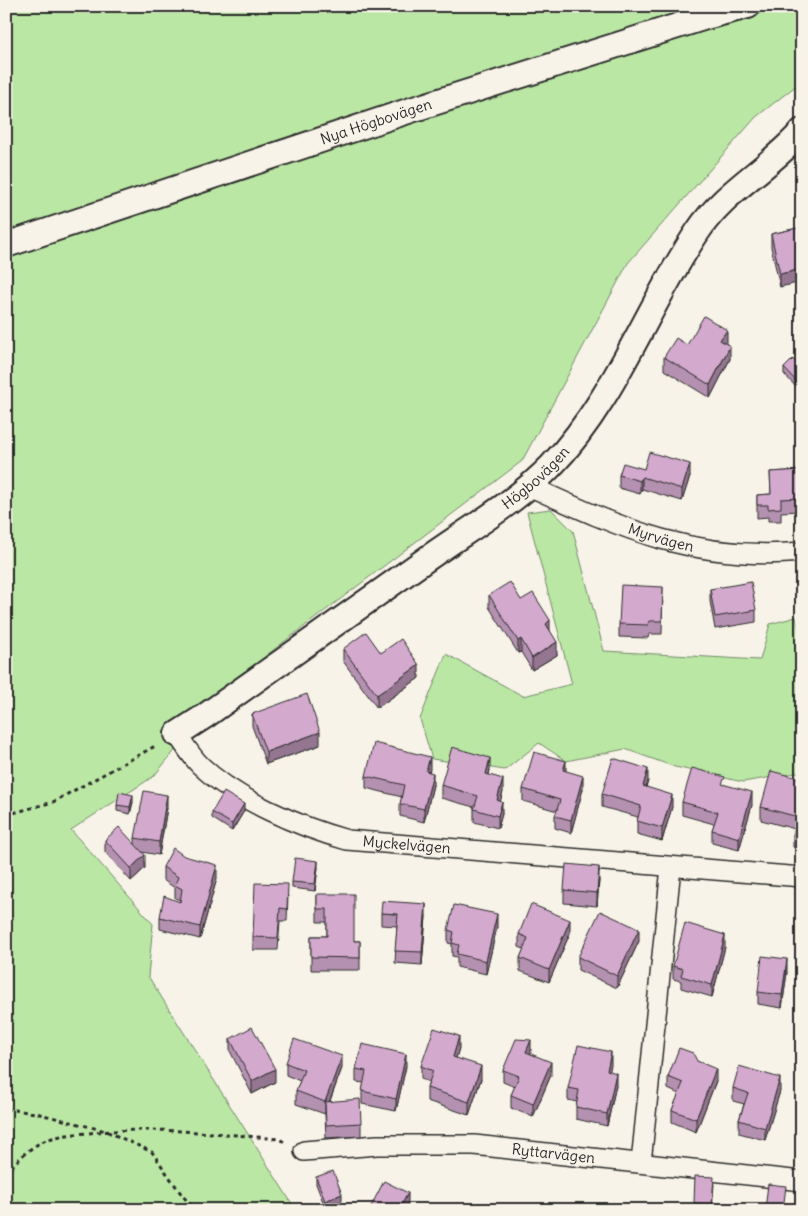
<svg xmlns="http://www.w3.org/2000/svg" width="808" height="1216" font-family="Delius,sans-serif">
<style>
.green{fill:#bbe7a5;stroke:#738968}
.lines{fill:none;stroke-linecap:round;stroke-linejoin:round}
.minor-casing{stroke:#2b2b2b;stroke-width:22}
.tertiary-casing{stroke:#2b2b2b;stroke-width:28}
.path{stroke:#2b2b2b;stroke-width:3;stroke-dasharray:4 4;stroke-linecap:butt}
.minor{stroke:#f7f3e8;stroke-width:19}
.tertiary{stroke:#f7f3e8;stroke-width:24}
.wall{fill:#b591b1;stroke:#2b2b2b}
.shaded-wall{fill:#947690;stroke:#2b2b2b}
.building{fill:#d3a9ce;stroke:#2b2b2b}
.labels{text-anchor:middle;stroke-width:4.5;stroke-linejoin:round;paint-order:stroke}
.street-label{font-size:15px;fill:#2b2b2b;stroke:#f7f3e8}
</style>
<rect width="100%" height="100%" fill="#f7f3e8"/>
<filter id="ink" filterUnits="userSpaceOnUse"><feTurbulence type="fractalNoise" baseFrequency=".02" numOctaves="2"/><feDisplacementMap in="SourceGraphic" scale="10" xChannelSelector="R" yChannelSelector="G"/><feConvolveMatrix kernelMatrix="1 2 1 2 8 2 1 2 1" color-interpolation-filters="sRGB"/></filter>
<g filter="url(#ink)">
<path class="green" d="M6 6H802V81L756 117 628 263 522 461 230 683 154 776 71 830 153 924 148 976 296 1210H6Z
M551 509 573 531 604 651 760 660 770 624 796 617 802 642V772L743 782 675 767 625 749 566 761 539 743 505 770 432 759 420 719 446 654 523 696 572 684 527 512Z"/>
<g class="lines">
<defs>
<g id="minor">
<path id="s1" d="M529 486C623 529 696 562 802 552"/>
<path id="s2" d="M177 734C184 744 191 756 200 765 236 800 300 827 347 840L802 877"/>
<path id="s3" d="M304 1151 377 1145H474L802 1181"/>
<path d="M641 1163 671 867"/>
</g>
<g id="tertiary">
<path id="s4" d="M6 245 411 110 706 17 748 6"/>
<path id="s5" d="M177 734 205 716C279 663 354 611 428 558 469 529 516 502 551 466 616 398 646 308 698 231 725 190 770 168 802 131"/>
</g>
</defs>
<use href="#minor" class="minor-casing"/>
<use href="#tertiary" class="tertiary-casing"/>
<path class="path" d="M6 815 53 802 157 745
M6 1109 36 1113 106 1131 152 1152 182 1195 195 1210
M6 1173C17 1161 28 1148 44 1141 58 1135 73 1134 88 1133 152 1126 215 1133 279 1139L286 1143"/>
<use href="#minor" class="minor"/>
<use href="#tertiary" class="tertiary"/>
</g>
<path class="wall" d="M802 227 780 287 771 247V234Z
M727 342 726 344 730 359 710 398 664 370V357L687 345Z
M784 368 802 369 796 387 784 374Z
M644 469 690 476 682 501 642 489 640 494 619 488V475Z
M802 470V511L781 512V521H768V517L757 518V495L771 494 770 472Z
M663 587 662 634H649L648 638 619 637V624Z
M710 589 756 610V622L715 629 710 601Z
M489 595 521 600 550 631 557 655 532 670 521 652 518 653 489 607Z
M343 649 381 653 419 678 377 708 343 661Z
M252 714 320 745 266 764 252 726Z
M430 769 429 772 433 785 424 822 400 816V804L402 797 366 788V776Z
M490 770 489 775 503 792 500 801 502 814 498 828 474 822V807L441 798V785Z
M566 771 583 789 571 833 555 828V816L557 811 523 801V789Z
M802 779V849L793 847V835L795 829 761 820V807Z
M648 781 646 787 672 807 662 841 637 834V821L638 817 602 807V794Z
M725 785 752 805 739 850 712 843V830L714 824 682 815V802Z
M133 802 130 814 117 811V805Z
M167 808 159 855 142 852 145 868 131 881 105 852V840L135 844V838Z
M244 811 232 831 212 818V812Z
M163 867 217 878 200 939 160 929V917L180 902V900L175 898V888L163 880Z
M318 867 315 891 292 888V882Z
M599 880 597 906 564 903V890Z
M317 894 354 941H360V970H311V936H327V922H317Z
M288 896 287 921H280L278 950H253V937Z
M381 913 426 916 422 965 395 963 397 926 381 925Z
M497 927 486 974 457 967V957L452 956V944L448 943V930Z
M570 933 549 982 520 971V958L524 949 519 947V934Z
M639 941 617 988 578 970V957Z
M725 947 712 997 681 988V981L673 979V966Z
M787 972 782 1008 758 1004V992Z
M230 1039 275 1082 252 1094 230 1051Z
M459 1048 456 1058 481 1079 469 1115 427 1101V1088L429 1082 421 1079V1066Z
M531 1053 530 1054 551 1075 533 1117 511 1108V1095L515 1087 503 1082V1070Z
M697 1061 716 1081 696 1132 672 1122V1110L679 1094 668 1089V1077Z
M286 1063 342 1068 330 1101 361 1123V1136L326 1138 325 1114 296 1104V1091L300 1081 286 1075Z
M611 1065 609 1071 616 1085 607 1126 576 1119V1107L577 1102 568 1100V1088Z
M406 1066 396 1111 362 1104V1091L364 1083 356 1082V1069Z
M733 1088 780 1091 765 1140 739 1133V1120L744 1104 733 1101Z
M316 1177 342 1201 325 1207 316 1184Z
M714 1184 712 1210 694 1209V1203Z"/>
<path class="shaded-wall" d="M802 269V282L780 287V274Z
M727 330V342L720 353V340Z
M730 346V359L710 398V385Z
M802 376V382L796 387V381Z
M690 464V476L682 501V489Z
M642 477V489L640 494V481Z
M550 620V633L546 624Z
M521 639V652L518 653V641Z
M557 642V655L532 670V658Z
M419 665V678L377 708V695Z
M320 732V745L266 764V752Z
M430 757V769L426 784V771Z
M490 758V770L486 787V774Z
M566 761V774L563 770Z
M648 769V781L643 798V786Z
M433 773V785L424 822V809Z
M583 776V789L571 833V820Z
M503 779V792L497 813V800Z
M752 792V805L739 850V838Z
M133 795V802L130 814V807Z
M167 795V808L159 855V842Z
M672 795V807L662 841V828Z
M502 802V814L498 828V816Z
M244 804V811L232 831V824Z
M145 855V868L131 881V868Z
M318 861V867L315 891V884Z
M217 865V878L200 939V927Z
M599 867V880L597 906V893Z
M426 904V916L422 965V952Z
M497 914V927L486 974V961Z
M570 920V933L549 982V970Z
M639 929V941L617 988V976Z
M725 935V947L712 997V985Z
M787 959V972L782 1008V995Z
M459 1036V1048L453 1069V1057Z
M531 1040V1053L526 1065V1052Z
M611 1052V1065L607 1083V1070Z
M406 1054V1066L396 1111V1099Z
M342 1056V1068L325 1113V1102Z
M551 1062V1075L533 1117V1104Z
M481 1066V1079L469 1115V1102Z
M275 1069V1082L252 1094V1081Z
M716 1069V1081L696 1132V1119Z
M616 1073V1085L607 1126V1114Z
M780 1078V1091L765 1140V1128Z
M408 1193V1206L406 1210H399Z
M342 1194V1201L325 1207V1201Z"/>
<path class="building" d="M802 227V269L780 274 771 234Z
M704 316 727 330 720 340 730 346 710 385 664 357 676 338 687 345Z
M793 359 802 369V376L796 381 784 368Z
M649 452 690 464 682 489 642 477 640 481 619 475 623 463 644 469Z
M802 470V498L781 499V508L768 509V505H757V495L771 494 770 472Z
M510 582 521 600 533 593 550 620 546 624 557 642 532 658 521 639 518 641 489 595Z
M751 582 756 610 715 617 710 589Z
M621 585 663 587 662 621H649L648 625 619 624Z
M366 632 381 653 401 639 419 665 377 695 343 649Z
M307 694 320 732 266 752 252 714Z
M374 743 430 757 426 771 433 773 424 809 400 804 404 785 366 776Z
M452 747 490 758 486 774 503 779 497 800 502 802 498 816 474 809 478 796 441 785Z
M534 752 566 761 563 770 583 776 571 820 555 816 560 800 523 789Z
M613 758 648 769 643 786 672 795 662 828 637 821 641 806 602 794Z
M692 768 725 777 722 784 752 792 739 838 712 830 718 812 682 802Z
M771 771 802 779V837L793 835 798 817 761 807Z
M144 791 167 795 159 842 135 838Z
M119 792 133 795 130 807 117 805Z
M224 792 244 804 232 824 212 812Z
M119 827 145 855 131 868 105 840Z
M173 848 184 856 217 865 200 927 160 917 164 896 180 902 182 889 175 885 178 877 163 867Z
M295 858 318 861 315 884 292 882Z
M566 864 599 867 597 893 564 890Z
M255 883 288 884 287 909 280 908 278 938 253 937Z
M317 894H354V941H360V958L311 957V936H327V909H317Z
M382 901 426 904 422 952 395 951 398 914 381 913Z
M531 904 570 920 549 970 520 958 528 938 519 934Z
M454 905 497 914 486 961 457 954 459 945 452 943 454 932 448 930Z
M600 911 639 929 617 976 578 957Z
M685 923 725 935 712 985 681 976 683 969 673 966Z
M762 956 787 959 782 995 758 992Z
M252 1027 275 1069 252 1081 230 1039Z
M434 1028 459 1036 453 1057 481 1066 469 1102 427 1088 433 1071 421 1066Z
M294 1039 342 1056 325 1102 296 1091 304 1070 286 1063Z
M516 1039 531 1040 526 1052 551 1062 533 1104 511 1095 519 1076 503 1070Z
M362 1044 406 1054 396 1099 362 1091 366 1071 356 1069Z
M578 1045 611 1052 607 1070 616 1073 607 1114 576 1107 579 1090 568 1088Z
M679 1048 693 1053 697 1061 716 1069 696 1119 672 1110 683 1083 668 1077Z
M739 1066 780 1078 765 1128 739 1120 748 1093 733 1088Z
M360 1099 361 1123 326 1125 325 1102Z
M333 1171 342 1194 325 1201 316 1177Z
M695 1176 714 1177 712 1204 694 1203Z
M384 1181 408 1193 399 1209 401 1210H369Z
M768 1184 786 1186 783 1210H765Z"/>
</g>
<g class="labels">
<g class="street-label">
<text dy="5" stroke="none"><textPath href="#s4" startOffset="390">Nya Högbovägen</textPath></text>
<text dy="5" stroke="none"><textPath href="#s5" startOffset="441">Högbovägen</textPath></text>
<text dy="5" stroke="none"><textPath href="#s1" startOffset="142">Myrvägen</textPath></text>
<text dy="5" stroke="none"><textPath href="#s2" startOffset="265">Myckelvägen</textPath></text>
<text dy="5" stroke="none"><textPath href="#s3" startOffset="250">Ryttarvägen</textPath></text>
</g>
</g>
<rect width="808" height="1216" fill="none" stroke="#f7f3e8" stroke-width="25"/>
<rect x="12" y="12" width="783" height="1191" fill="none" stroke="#2b2b2b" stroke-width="2" filter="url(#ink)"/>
</svg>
